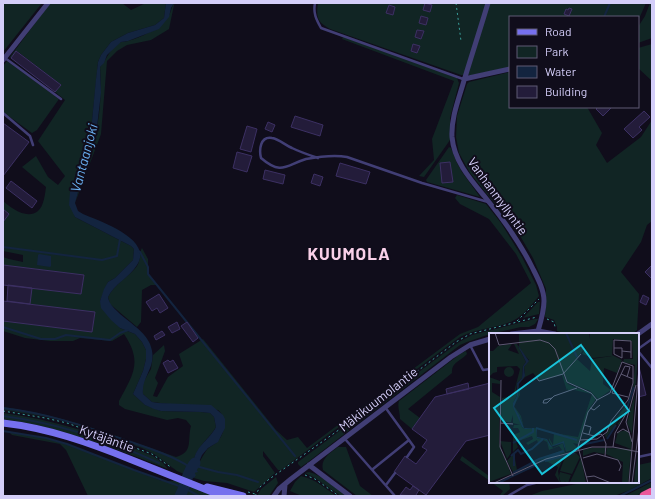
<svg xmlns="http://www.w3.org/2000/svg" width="655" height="499" font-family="Barlow,sans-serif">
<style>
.green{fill:#112524}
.water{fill:#13243f}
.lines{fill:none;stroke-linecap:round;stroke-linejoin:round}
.stream{stroke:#13243f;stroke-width:2}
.river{stroke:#13243f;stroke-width:11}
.building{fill:#231c3a;stroke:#3c3063}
.path{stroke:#3aa19d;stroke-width:1;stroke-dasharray:2 3;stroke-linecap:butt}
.lane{stroke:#413e75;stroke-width:2.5}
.street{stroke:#413e75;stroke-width:5}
.secondary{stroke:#7670ee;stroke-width:7}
.highway{stroke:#eb579a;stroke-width:9}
.labels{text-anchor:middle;stroke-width:4;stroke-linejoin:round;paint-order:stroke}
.street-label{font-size:13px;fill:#d4cef9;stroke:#100d1b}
.water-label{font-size:14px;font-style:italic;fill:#68aced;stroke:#100d1b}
.district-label{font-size:17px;font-weight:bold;letter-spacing:1px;fill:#f9d0e9;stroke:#100d1b}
.inset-river{fill:none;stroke:#13243f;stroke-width:2}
.inset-road{fill:none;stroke:#5e5a74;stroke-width:1}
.view{fill:#1ac2d9;fill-opacity:0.15;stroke:#1ac2d9;stroke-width:2}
.inset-edge{fill:none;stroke:#d4cef9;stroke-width:2}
</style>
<rect width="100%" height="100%" fill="#100d1b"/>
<path class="green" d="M3 3H42L3 52Z
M50 3H122L131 10 146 3H166L164 18 155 25 128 33 111 42 101 55 98 62 92 121 87 144 70 192 75 217 131 246 134 249 133 260 115 278 108 282 100 301 120 328 135 334 142 342 146 350V359L143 371 133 394 145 405 161 411 201 412 210 413 214 417 216 427C210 438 196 447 194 460L188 465 186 475 177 471 154 454 142 448 67 422 41 416 3 410V407C63 415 119 437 176 457 194 452 187 440 191 426L186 420 178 418 167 420 125 409 119 405V401C133 375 143 362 124 334L112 341 80 338 73 341H50L25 338 3 331V321L92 332 95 313 30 304 32 288 81 294 84 275 3 265V257L9 259 23 262V255L3 251V222L9 214 3 209V201C11 208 27 220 38 211 44 206 45 194 46 187L22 167 36 156 48 177 58 185 65 176 38 141 65 100 55 92 61 85 17 51 11 58 10 57Z
M174 3H175L174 5 169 29 151 40 127 45 117 51 107 61 101 134 75 203C80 183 87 164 93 144 100 120 102 92 100 67 108 58 108 51 119 43 122 41 125 42 128 41 140 38 161 28 168 17 171 13 171 8 174 3Z
M318 3H646L638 21V17H510V67L472 75H461L330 29C317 22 316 17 318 3Z
M650 3H652V38L638 43V27L645 16Z
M343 37 457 78 459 83 450 118V140L424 177 419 176 434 160 432 139 454 81 342 39Z
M652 44V81L638 68V48Z
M7 61 59 99 37 130 32 133 3 112V66Z
M510 72V107H587L602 133 596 145 607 163 641 137 652 120V221L647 225 641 242 621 272 639 294 637 330 632 334H568L557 331V327L554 320 545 317 546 289 533 258 519 234 470 173 459 153 456 137 457 116 467 84 469 82Z
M449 147 451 148 457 163 462 172 480 197 427 182 426 180Z
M457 195 486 204 501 223 522 257 536 285 539 296C533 303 527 311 519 317 505 328 477 328 460 337L281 470H278L263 451V456L275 473 254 492 227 483 204 481 194 478 195 475 193 473C198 466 201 458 206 451 209 446 215 445 218 441 226 431 227 418 218 410L152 402 143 394 142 389 144 381 151 369 153 355 164 345 165 351 155 378 158 383 153 396 157 397 168 377 183 366 179 354 203 339 276 430 287 440 298 437 307 448 460 334 478 327 531 283 516 254 489 219 460 204 455 198Z
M142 248 148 259V274L157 285H151L142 290 141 322 137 327 110 304 108 297C114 284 129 277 137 266 141 260 139 253 142 248Z
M538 302H540L539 314 523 318Z
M535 319H538L535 324 529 327H521L490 334 467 342 460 345 308 462 301 467 298 464V462L459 342 472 335Z
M466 351 467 354C461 361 451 362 452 373L408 409 420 418 412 429 400 419C400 412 397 406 399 401L460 354Z
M3 413C55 420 105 436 153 456L163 463 168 469C114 448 61 427 3 419Z
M9 432 46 438 67 444 162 481H176L183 483 176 496H88L66 450 60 444 12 435Z
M338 447H346L360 486 373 496H357L323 470C320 459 330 453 338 447Z
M462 456 489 476 490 475V481L460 460Z
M652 462V478L630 490 614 496H529L542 491 586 482H638V465Z
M309 472C322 475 335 488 346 496H341L315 478 305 473Z
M301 476C315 479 325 488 336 496H302L290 491 295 482Z
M276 477 278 483 269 496H257L261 489Z
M491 482H509L510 489 502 496 500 495 503 491Z
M652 482V487L636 496H625Z
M191 486 214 496H185Z"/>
<path class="water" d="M166 3H174L171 8 169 17 159 29 128 41 121 42 107 55 104 63 100 67 101 93 97 127 94 143 82 178 75 203 78 211 83 214C99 221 154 239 137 265 130 277 114 284 108 297 110 313 143 326 150 344 159 367 141 375 143 394L152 402 158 403 211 405 223 415 225 419V428L218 442 208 448 202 455 196 469 198 472 194 473 196 475 194 478 186 475 190 461 194 460C196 446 210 439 216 427L214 417 210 413 201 412 161 411 154 409 145 405 133 394 143 371 146 359V350L142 342 135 334 120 328 111 320 101 308 100 301 104 289 108 282 115 278 133 260 134 249 131 246 75 217 69 205 70 192 87 144 92 121 96 79 98 62 101 55 111 42 128 33 155 25 164 18Z
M39 254 51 256V266L50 267 37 265 38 255Z
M183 483 191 486 185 496H176Z"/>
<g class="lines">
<path class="stream" d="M604 17 610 3
M3 247 102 260 117 256 120 239
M138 251 140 252 148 267V274L295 456
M3 327 41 339H55L66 335 110 340 120 333 128 330
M3 408C45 413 82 425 122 439 145 447 169 454 190 467
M3 416C57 423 109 440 159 463
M3 431 46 438 67 444 134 470 182 487
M196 466 218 472 237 475 258 482
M188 490 199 496
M293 496H295
M620 496 652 480"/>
<path class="river" d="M180 496C186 486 187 471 195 463"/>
</g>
<path class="building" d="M425 3 432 5 430 12 423 10Z
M389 5 395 7 393 15 386 13Z
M569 8 572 9 569 16 564 14 566 9 568 10Z
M421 16 428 18 426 25 419 23Z
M417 30 424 31 421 39 415 37Z
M413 44 420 46 417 53 411 51Z
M16 51 61 85 55 92 11 58Z
M598 107H612L603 116 596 109Z
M644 111 650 117 639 127 642 130 633 138 624 129Z
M295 116 323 125 320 136 291 127Z
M268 122 275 125 272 132 265 129Z
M3 123 29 142 3 176Z
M247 126 257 129 251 152 240 149Z
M237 152 252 156 247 172 233 168Z
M450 162 453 182 442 183 440 163Z
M340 163 370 172 366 184 336 176Z
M265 170 285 175 283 184 263 179Z
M314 174 323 177 320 186 311 183Z
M11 181 37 201 32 208 6 188Z
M3 209 9 214 3 222Z
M3 265 84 275 81 294 3 285Z
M652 265V279L645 272Z
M8 285 32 288 30 304 7 301Z
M159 294 168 308 160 313 157 308 152 311 146 302Z
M643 295 649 298 646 305 640 302Z
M3 301 95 312 92 332 3 321Z
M177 322 180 329 172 333 168 327Z
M187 322 198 338 193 342 181 326Z
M162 331 165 335 156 340 154 336Z
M168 360 170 362 173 360 178 368 168 373 163 363Z
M638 363 646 395 638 397Z
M468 383 469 389 447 394 446 389Z
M490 383V435L466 441 426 495 394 472 405 456 416 464 427 450 422 447 427 440 412 429 435 397Z
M413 486 419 490 416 495 417 496 400 495 406 487 410 490Z"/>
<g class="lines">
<path class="path" d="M456 3 461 41
M547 319 554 322 555 327
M517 321 539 299
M3 411 45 418 67 423 152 454 172 468
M305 475 315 479 339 496
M248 492 255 494
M255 496 260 487 268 480 350 422 456 342 470 334 537 317"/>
<path class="lane" d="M315 3C313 13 316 19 321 28L463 79
M5 58 61 99
M3 113 30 136 33 145
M318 158C309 155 300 152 292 148 285 145 279 139 272 138 260 136 259 150 261 158 282 176 286 165 306 159 317 157 336 155 347 157L422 183 488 202
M470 345 483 370 490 369
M638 349 652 339
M638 351 652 368
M345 439 395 496
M407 457 414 447 409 440
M638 457 652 454
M373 469 409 440 385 407
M386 485 395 473
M508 496 527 485 539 482"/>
<path class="street" d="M488 3C480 30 471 57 463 84 458 101 451 119 452 137 454 161 470 179 485 197 503 219 519 241 532 267 537 277 544 289 544 301 544 311 541 321 538 331
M3 60 48 3
M464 79 510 69
M511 334 538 331 555 334
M638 334 652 324
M309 465 350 496
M274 496 279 489 291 479 451 357 470 345 490 339
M284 496 285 485"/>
<path class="secondary" d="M3 423C48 428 90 443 132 460 162 472 192 484 222 496
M207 487 243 496"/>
<path class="highway" d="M644 496 652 492"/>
</g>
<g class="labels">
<g class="street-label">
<text transform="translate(498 196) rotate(54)" y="5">Vanhanmyllyntie</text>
<text transform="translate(378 399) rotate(-38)" y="5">Mäkikuumolantie</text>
<text transform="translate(107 438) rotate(20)" y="5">Kytäjäntie</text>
</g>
<g class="water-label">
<text transform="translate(84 158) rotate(-75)" y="5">Vantaanjoki</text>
</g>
<g class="district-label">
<text x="349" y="260">KUUMOLA</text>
</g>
</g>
<g transform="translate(489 333)">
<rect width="150" height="150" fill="#100d1b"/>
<path d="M30 0H96L100 1V6L101 0H150L147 50 137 79 130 92 128 91 133 86 137 77 117 105 116 102 121 93 139 70 144 53 146 32 134 29 135 26H144L143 8 124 6 123 22 133 27 128 40 115 35 114 51 122 57 109 66 101 58 79 49 75 40 88 26 101 38 103 26 123 23 104 25 93 21 97 14 74 42 79 51 88 55 79 58V55L78 58 73 42 50 47 44 40 36 44 30 51 31 62 25 73 32 83 35 95 30 82 25 75 33 94 36 96 47 95 48 105 58 107 64 115 74 110 76 120 53 127 25 141 18 128 28 116 25 120 28 137 73 117 70 113 60 117 58 109 54 107 36 119 49 110 48 107 39 112 37 110 44 106 43 103 27 109 29 114 24 119V104H27L24 102 31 99 29 95H24L25 92H31L24 90V82L22 89H12V82H22H12L13 65 24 63 31 36 28 33 8 34V39L4 40 0 44 11 48V51L3 50V59L11 64 10 110 22 141 0 149V18H4L9 13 23 11 19 17 30 21 25 11H28L37 29 34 33 33 45 28 50 27 59 29 61 24 70 25 73V69L29 63 30 51 36 40 35 34 40 27 30 16ZM15 39a5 5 0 1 1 10 0a5 5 0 1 1-10 0ZM89 55 104 61 107 66 100 76 89 111 84 110 89 115 77 119 75 109 63 113 60 107V105L64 112 65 100 89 104 103 61 85 57ZM146 60 143 101 138 90ZM138 97 143 107 139 150H133L134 129 117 121 118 115 142 116 126 110 129 99ZM11 108 22 109V120L18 126ZM102 115H117L115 121 105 119 94 123V117ZM86 119 91 124 83 141 71 138 77 121ZM149 120 150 150H145L146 139ZM76 121 69 138 71 150 66 142 69 134 57 128 48 131ZM92 125 97 150 81 149 88 134ZM71 139 82 142 79 150 75 148 77 150H72L70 143Z" fill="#112524"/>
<path d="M28 11 40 28 35 34 36 43 30 51 29 63 25 74 30 82 35 95H48V104L58 106 62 113 75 108 77 119 74 110 61 114 58 107 48 105 47 95 36 96 33 94 24 74V70L28 63V50L33 45 34 33 37 29Z" fill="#13243f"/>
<path class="inset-river" d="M77 0 88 24M137 78 145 54M47 95 88 107M118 106 127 92M24 110 44 99V95M92 112 115 107M25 120V133M22 123 29 117 32 121 43 116 54 106M56 128 86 120M40 133 71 121M24 140 50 126 75 118M9 150 47 132"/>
<path class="inset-road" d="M6 0 10 12 51 7 60 10 66 16 78 49 102 60 108 67M125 15V7L142 8V19M125 15H133V25L125 21ZM133 18 142 19V25M132 41 144 46M47 44 50 48 74 41 92 21M12 47 11 114 24 143M123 60 136 33 141 34 138 44M123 60 139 64M63 65 55 67 54 70H58L65 63 88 55M101 75 105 77 111 72M11 90 24 91M95 92 102 94 100 101M94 100 105 103 112 101 114 103M128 100 134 96 141 100M114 103 117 111 116 123M91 107 108 106 118 99 122 88 139 67 144 50V33L133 29 121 60 108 67 99 79 91 107 90 110 89 114 99 150M143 109 137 89 147 52M124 114 150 119M124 114 126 100 138 79M94 125 108 121 129 127 132 133 130 138M97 144 105 143 122 150M5 150 57 126 103 114H124M140 150 150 35M143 150 150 95"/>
<path class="view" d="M92 12 140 78 53 141 5 75Z"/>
<rect width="150" height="150" class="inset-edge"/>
</g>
<rect width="655" height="499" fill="none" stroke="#d4cef9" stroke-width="8"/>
<rect x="509" y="16" width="130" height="92" fill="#100d1b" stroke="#5e5a74"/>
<rect x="517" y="29" width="20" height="6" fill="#7670ee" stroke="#5e5a74"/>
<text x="545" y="36" font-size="12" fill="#d4cef9">Road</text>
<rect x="517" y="46" width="20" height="12" fill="#112524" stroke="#5e5a74"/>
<text x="545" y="56" font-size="12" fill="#d4cef9">Park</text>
<rect x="517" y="66" width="20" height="12" fill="#13243f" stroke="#5e5a74"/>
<text x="545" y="76" font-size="12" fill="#d4cef9">Water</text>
<rect x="517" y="86" width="20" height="12" fill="#231c3a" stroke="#5e5a74"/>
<text x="545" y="96" font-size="12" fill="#d4cef9">Building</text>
</svg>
